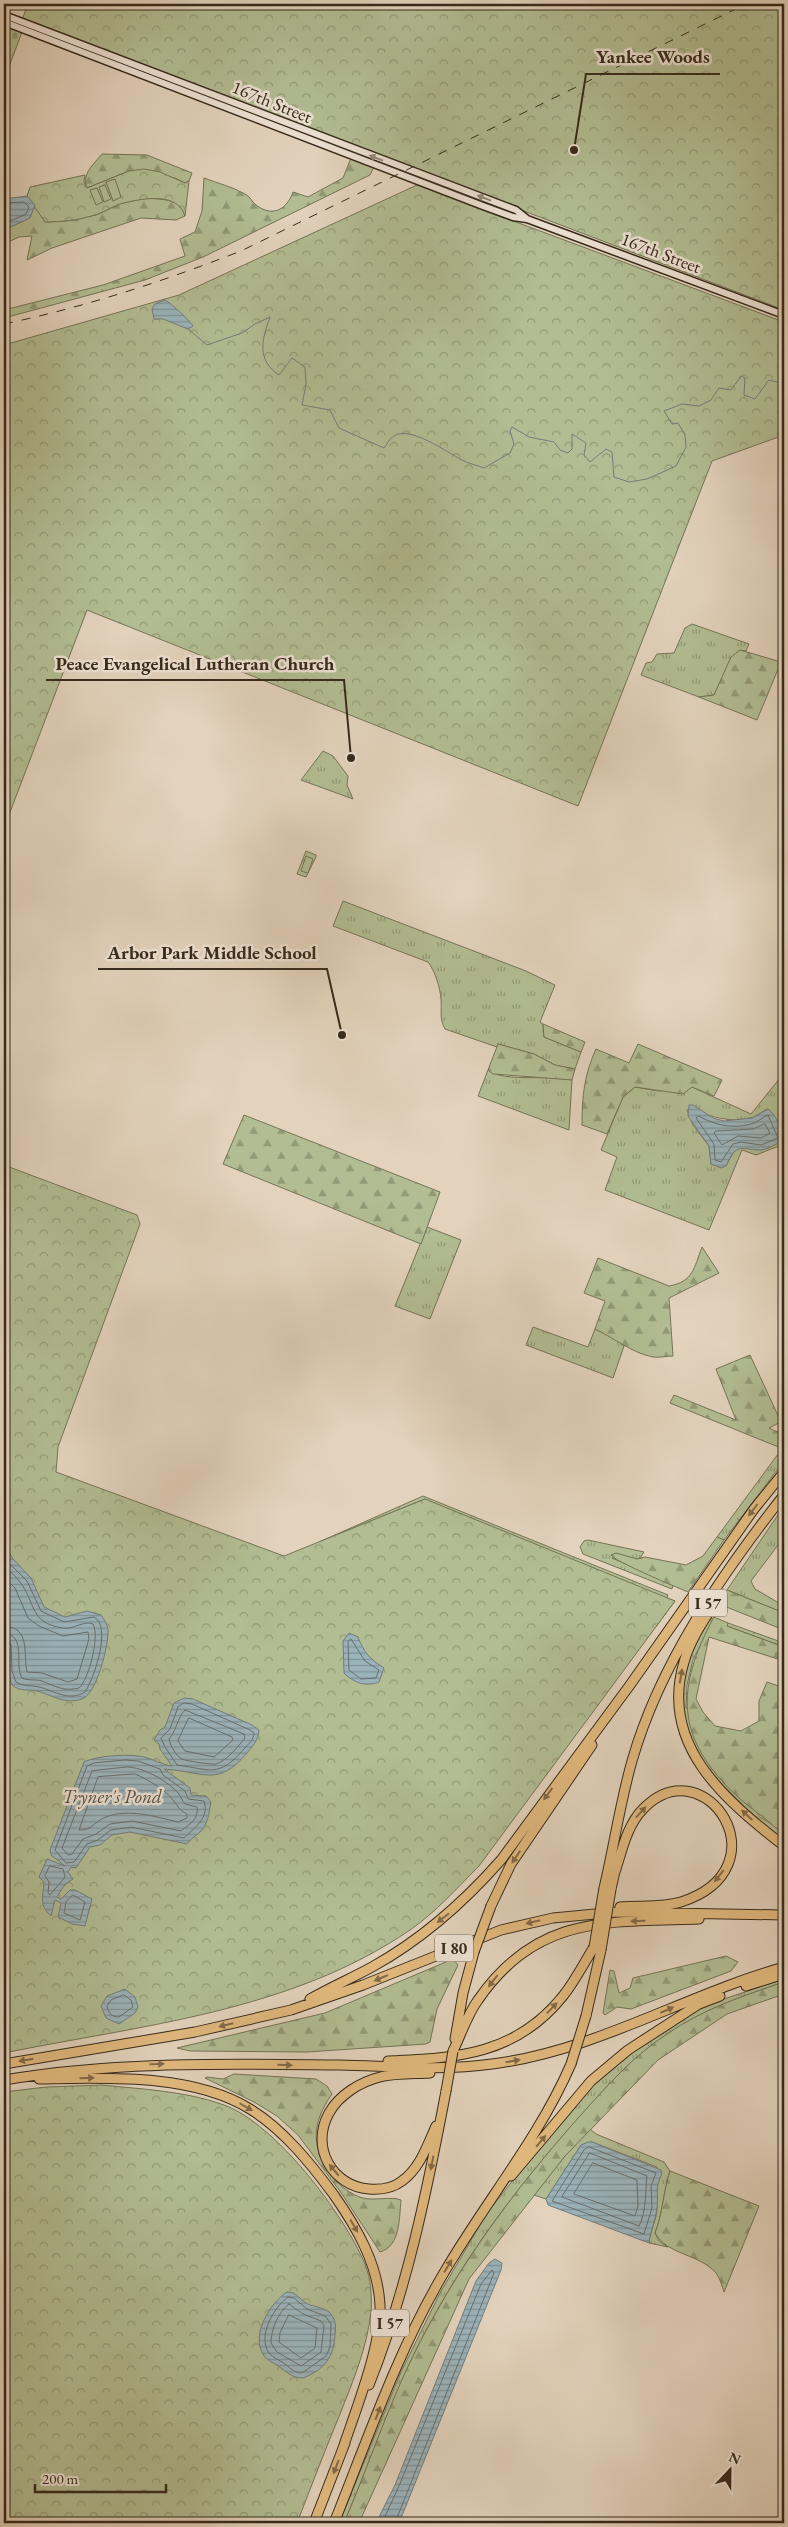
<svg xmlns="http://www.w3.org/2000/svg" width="788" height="2527" font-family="'EB Garamond',serif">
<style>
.grass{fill:url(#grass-tufts);stroke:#747457;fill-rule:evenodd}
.forest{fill:url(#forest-firs);stroke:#747457}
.cemetery{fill:url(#cemetery-stones);stroke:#747457}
.park{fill:url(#park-crowns);stroke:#747457}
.garden{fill:#b2bd93;stroke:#747457}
.water{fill:url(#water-rules);stroke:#737d7c}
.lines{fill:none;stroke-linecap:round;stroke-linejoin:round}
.shore{stroke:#686f6c;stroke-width:1}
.stream{stroke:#737d7c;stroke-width:1}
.secondary-casing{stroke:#362a1b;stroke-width:9}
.motorway-casing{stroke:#362a1b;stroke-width:11}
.secondary{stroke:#ede2d4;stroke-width:6}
.motorway{stroke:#e2ba7e;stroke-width:9}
.rail{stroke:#362a1b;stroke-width:1;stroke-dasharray:9 9;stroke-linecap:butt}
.motorway-bridge-casing{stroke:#362a1b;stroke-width:11;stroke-linecap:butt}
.motorway-bridge{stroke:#e2ba7e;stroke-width:9}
.oneway{fill:#928678}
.oneway2{fill:#836b48}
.labels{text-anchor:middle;stroke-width:5;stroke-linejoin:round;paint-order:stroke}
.shield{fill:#ede2d4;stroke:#6d6152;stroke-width:1}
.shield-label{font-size:16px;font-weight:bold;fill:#362a1b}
.street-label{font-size:18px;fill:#362a1b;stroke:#ede2d4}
.water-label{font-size:19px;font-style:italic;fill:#4f4c43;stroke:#ede2d4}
.leader{fill:none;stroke:#362a1b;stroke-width:2}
.callout-dot{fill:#362a1b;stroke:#ede2d4;stroke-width:2}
.callout-label{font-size:19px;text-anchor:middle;font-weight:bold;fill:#362a1b;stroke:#ede2d4;stroke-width:5;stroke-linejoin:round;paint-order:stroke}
</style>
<defs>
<pattern id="grass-tufts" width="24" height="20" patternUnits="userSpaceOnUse" patternTransform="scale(1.25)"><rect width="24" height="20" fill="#b2bd93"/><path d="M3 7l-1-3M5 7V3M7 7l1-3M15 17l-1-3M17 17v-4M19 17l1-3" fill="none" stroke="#929a77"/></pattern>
<pattern id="forest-firs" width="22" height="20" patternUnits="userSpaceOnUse" patternTransform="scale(1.25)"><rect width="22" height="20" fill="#b2bd93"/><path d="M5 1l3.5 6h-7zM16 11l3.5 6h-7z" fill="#929a77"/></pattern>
<pattern id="cemetery-stones" width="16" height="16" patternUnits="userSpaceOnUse" patternTransform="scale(1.25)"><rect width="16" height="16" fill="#b2bd93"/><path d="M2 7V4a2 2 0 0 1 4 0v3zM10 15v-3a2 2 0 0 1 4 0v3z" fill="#929a77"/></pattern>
<pattern id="park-crowns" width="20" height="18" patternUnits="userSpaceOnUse" patternTransform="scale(1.25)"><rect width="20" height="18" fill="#b2bd93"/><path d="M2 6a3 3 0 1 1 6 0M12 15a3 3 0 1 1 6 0" fill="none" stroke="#929a77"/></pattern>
<pattern id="water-rules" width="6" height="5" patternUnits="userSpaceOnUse" patternTransform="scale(1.25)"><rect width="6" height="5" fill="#9bb4bc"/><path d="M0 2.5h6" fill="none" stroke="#7f9398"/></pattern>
</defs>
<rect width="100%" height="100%" fill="#e3d3bd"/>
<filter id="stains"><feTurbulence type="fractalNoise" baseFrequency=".004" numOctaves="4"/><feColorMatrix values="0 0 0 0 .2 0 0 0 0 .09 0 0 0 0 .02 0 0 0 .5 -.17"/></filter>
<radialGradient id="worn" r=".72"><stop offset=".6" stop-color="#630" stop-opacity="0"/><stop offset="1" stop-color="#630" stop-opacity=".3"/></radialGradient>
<path class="grass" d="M692 624 749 644 746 651 740 650 714 695 699 697 641 675 646 663 652 662 657 654 674 653 685 628Z
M323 751 333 756 348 776 347 785 353 799 301 780Z
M343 901 526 971 555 985 540 1022 543 1024 544 1037 581 1052 575 1069 555 1065 534 1054 498 1044 497 1047 445 1029C439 1018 442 1011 441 999 440 987 435 971 428 962L333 926Z
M488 1070C505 1083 550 1074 572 1080L569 1130 478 1096Z
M784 1073V1144L756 1155 742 1150 709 1230 605 1190 617 1157 601 1150 623 1097 635 1087 658 1091 692 1087 751 1114ZM768 1109 777 1121 762 1150 749 1147 735 1149 726 1166 721 1167 711 1164 709 1146 693 1125 687 1110C709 1114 727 1124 750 1118 757 1117 762 1111 768 1109Z
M427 1227 461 1240 430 1319 395 1306Z
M533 1327 588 1347 595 1329 615 1338 624 1346 613 1378 526 1345Z
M784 1446V1461L724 1540 717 1537Z
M423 1496 668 1595 667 1598 675 1601 655 1628 425 1499 319 1542Z
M784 1506V1537L751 1581 755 1589 784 1606V1613L727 1590Z
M588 1540 644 1552 640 1558 637 1559 612 1558 673 1585 672 1589 583 1554 580 1547 584 1541Z
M710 1615 714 1617 693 1660 687 1685 686 1707 760 1817 775 1826 784 1836V1841L747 1809 706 1768 686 1729 682 1686 687 1662Z
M728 1623 784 1643V1647L727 1626Z
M784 1979V1982C743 1996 704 2009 667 2034 632 2057 604 2089 577 2120 514 2190 459 2264 417 2348 389 2405 369 2465 344 2523H339L401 2372 440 2293 487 2213 560 2121 611 2066 690 2014 715 2002Z
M590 2129 596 2134 664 2162 670 2171C663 2192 663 2213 655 2233L659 2241 668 2247 649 2243C650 2231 657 2219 657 2208 658 2196 656 2181 657 2167L592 2142 581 2145 546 2199 534 2195 565 2156Z"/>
<path class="forest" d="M102 154 147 155 192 173 189 181 185 183 175 178 129 171 87 188C81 174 94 164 102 154Z
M351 158 374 167 370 175 203 257 145 280 4 318V310L103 285 185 256 180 239 195 232 202 211 204 178C217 183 233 187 245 194 250 196 252 202 256 205 273 218 287 209 293 192L308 197 343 178Z
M148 198C164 200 180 198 185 216L176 220 141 218 52 248 27 260 32 236 19 237 4 244V230L29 218 35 205 45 222 65 221 96 215 122 203Z
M740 650 781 662 757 720 699 697 714 695 731 657Z
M543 1024 585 1042 581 1052 544 1037Z
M498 1044 534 1054 555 1065 575 1069 572 1080 493 1074 488 1070Z
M638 1044 722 1080 714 1096 692 1087 683 1094 635 1087 623 1097 607 1134 582 1125C582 1097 584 1075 596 1049L629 1063Z
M244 1115 440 1192 421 1244 223 1164Z
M702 1247 719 1273 669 1298 673 1356C667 1356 659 1358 653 1357 632 1353 614 1338 595 1329L605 1301 584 1293 598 1258 669 1286C693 1282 694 1268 702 1247Z
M750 1355 781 1422 769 1428 784 1435V1446L781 1448 670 1403 674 1395 736 1420 716 1369Z
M717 1537 724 1540 688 1592C676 1587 614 1561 611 1555L616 1553 637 1559 645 1557 686 1565 703 1556Z
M727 1590 784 1613V1630L719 1604Z
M714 1617 728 1623 727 1626 784 1647V1661L709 1637 696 1699 703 1712 715 1726 741 1731 759 1721V1701L767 1682 784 1688V1836C771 1821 753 1811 738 1797 675 1739 675 1689 714 1617Z
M726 1956 738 1962 731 1971 631 2009 617 2007 605 2015 603 2013 610 1970 614 1971 619 1993 630 1988 633 1978Z
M453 1959 458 1965 437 2009 430 2042 426 2044 307 2052 190 2051 177 2048 325 2013Z
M784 1982V1994L727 2014 658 2060 565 2156 469 2279 359 2523H344C369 2465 388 2405 417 2348 460 2263 516 2188 579 2117 606 2087 633 2056 667 2034 703 2009 743 1996 784 1982Z
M234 2074 316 2079 327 2086 332 2094C311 2124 311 2147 332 2176 339 2185 351 2195 363 2198 375 2201 391 2196 401 2200 399 2217 401 2246 380 2252L342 2194 298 2135 277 2116 254 2102 205 2078 207 2077 223 2079Z
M670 2171 759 2206 724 2292C722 2286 720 2278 716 2273 700 2254 667 2255 655 2233 663 2213 663 2192 670 2171Z"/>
<path class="cemetery" d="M4 26 22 32 4 80Z"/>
<path class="park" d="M28 4H784V310L22 20Z
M144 169 160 172 185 183 189 181 185 216C178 192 143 198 124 203 114 205 105 212 95 215 79 220 62 222 45 222L27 196 30 187 85 175 84 182 87 188 129 171Z
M417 185 784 322V435L712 461 578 806 87 610 4 828V345L179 295Z
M306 851 316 855V857L306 877 297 874Z
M4 1165 137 1215 140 1224 58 1447 56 1472 284 1556 425 1499 675 1601 479 1866C457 1888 436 1912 410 1930 290 2012 142 2025 4 2053Z
M101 2085C141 2089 186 2091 224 2105 275 2123 344 2214 365 2264 371 2279 372 2296 371 2312 367 2348 353 2381 340 2414 325 2450 311 2487 297 2523H4V2092L46 2087Z"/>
<path class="garden" d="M115 179 121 197 113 201 106 182Z
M105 185 111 199 104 202 99 187Z
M97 188 103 202 96 205 90 190Z
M306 856 313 859 308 873 301 871Z"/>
<path class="water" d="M27 196 35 205 30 218 4 230V199Z
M165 300C171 303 189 320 193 326L188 329 163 319H154L152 309 155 304Z
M689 1105H693L713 1118 724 1121 752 1118 768 1109C777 1116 784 1131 782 1141 776 1144 767 1150 760 1150 739 1149 736 1143 726 1166L721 1168 711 1164 709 1146 688 1116Z
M4 1544 13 1559 31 1578 44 1607 65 1617 87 1611 101 1615C104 1619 107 1624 108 1629 109 1644 97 1694 82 1699 65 1705 52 1695 37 1691 27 1689 21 1692 12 1685 5 1669 10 1654 4 1639Z
M349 1633 358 1637C364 1653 370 1659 384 1668L379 1682C366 1687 354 1683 344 1673L343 1641Z
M184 1698 193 1699 252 1725 259 1730C258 1742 253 1745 246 1754 218 1788 201 1771 164 1769L190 1788 191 1795 206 1796 211 1802C209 1812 208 1826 199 1833 194 1838 191 1838 187 1844L130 1832 112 1835 100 1845 90 1847 76 1868 71 1867 68 1872 73 1879 65 1884 57 1897 61 1899 70 1890H75L92 1899 85 1926 72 1924 58 1917 61 1903 55 1900 51 1916C39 1906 43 1896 44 1882L39 1877 47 1859 65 1866 51 1855 50 1850 84 1762C96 1756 124 1754 138 1756 150 1757 159 1764 172 1766L160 1749 159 1744 154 1740 160 1730 165 1727 174 1703Z
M125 1989 135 1997 138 2007 135 2013 119 2024 106 2018 101 2006 107 1996Z
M588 2142H592L661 2170 662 2173C654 2193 659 2189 657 2208 656 2220 650 2231 649 2243L548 2205 546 2199 581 2145Z
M495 2259 502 2263 501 2270 399 2523H376L395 2485 476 2281 489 2263Z
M287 2292C298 2292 300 2301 310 2305 316 2307 326 2308 331 2314 336 2321 336 2326 335 2335 334 2357 324 2370 303 2378 294 2378 289 2374 282 2369 276 2363 268 2362 263 2354 251 2334 270 2303 287 2292Z"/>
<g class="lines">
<path class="shore" d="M4 203 24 202 29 207 26 214 4 224
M768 1115 778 1138 761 1145 741 1142 733 1144 721 1162 715 1160 714 1144 696 1118 699 1116C714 1125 735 1130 754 1123 759 1121 763 1117 768 1115Z
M765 1124 770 1133 761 1138 738 1136 722 1145 714 1133 716 1131 753 1129Z
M4 1553 9 1563 27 1581 41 1611 64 1622 94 1617C112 1626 94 1679 85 1692 69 1702 55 1691 39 1687 31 1685 24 1687 16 1682L12 1671 11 1644 4 1640
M4 1566C9 1571 16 1576 20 1582 36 1603 29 1623 63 1628 73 1630 84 1620 93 1624 100 1636 89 1679 79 1688 64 1692 55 1686 42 1681 36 1679 28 1681 22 1678 14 1665 27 1635 4 1633
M4 1577 15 1588 28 1618 39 1626 63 1636 88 1632 89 1639 77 1679 68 1682 42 1673 27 1672C23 1654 31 1627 4 1626
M351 1639 365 1661 379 1670 376 1678 361 1679 349 1670 348 1642Z
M184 1703 192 1704 250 1730 254 1733C254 1740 248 1744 244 1749 218 1779 210 1769 177 1765L165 1747 161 1738 170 1729 178 1707Z
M185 1710 244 1734 245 1738C238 1746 228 1760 216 1764 212 1765 186 1761 182 1759 176 1756 170 1745 169 1739 177 1730 177 1718 185 1710Z
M189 1718 232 1737 233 1740 214 1757 185 1751 178 1741Z
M126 1760 138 1761 160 1769 163 1775 185 1791 188 1799 204 1801C210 1818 194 1828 184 1838L131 1827 111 1830 98 1840 87 1844 74 1862 66 1863 55 1850 87 1766 94 1763Z
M127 1767C143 1767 168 1781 179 1794 181 1797 182 1801 185 1804L197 1807C199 1820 189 1824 181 1831L132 1821 110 1824 96 1834 83 1839 72 1854 68 1855 62 1848 92 1771Z
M135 1774C145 1778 166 1790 173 1800 178 1806 179 1810 187 1814V1818L178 1822C156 1817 129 1808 106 1817 95 1821 91 1831 79 1830L98 1777Z
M50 1866 63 1869 65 1877 50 1895 48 1893 49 1882 45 1876Z
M73 1895 85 1902 80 1920 64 1913 66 1902Z
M124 1995 131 2000 133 2007 119 2017C112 2017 108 2013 107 2006L111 2000Z
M589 2147 656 2173 651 2186 652 2208 644 2234 552 2201 584 2150Z
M590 2153 647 2176C645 2192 647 2210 639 2226L562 2197Z
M593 2163 637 2180 638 2206 635 2216 574 2194Z
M288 2297 294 2298 307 2309 325 2316 331 2324 330 2347 326 2356 302 2373C295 2373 291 2369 285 2364 280 2360 273 2358 269 2353 257 2336 274 2307 288 2297Z
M289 2304 303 2314 321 2321 324 2326 321 2352 301 2366 277 2352 271 2343C271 2330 278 2312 289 2304Z
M289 2315 317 2328 315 2348 301 2358 279 2342 280 2333Z
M382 2523 399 2486 481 2284 492 2270 494 2273 395 2523"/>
<path class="stream" d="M188 329 207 345 242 333 255 324 270 317C262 339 256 360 279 375L292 358 305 367 306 384 302 405 330 410 339 428 384 448C387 444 390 438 394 436 410 425 448 453 462 460 469 464 477 465 484 468L510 453 514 444 510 431 512 427 529 437 554 442 560 450 568 453 572 449V434L586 443 584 455 590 462 606 449 612 452 614 477 629 482 647 479 676 466 686 447 685 435 678 423 672 424 664 411 682 404 699 406 711 400 719 388 731 390 741 376 745 378 744 395 755 399 769 380 784 384
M784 360 782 362 784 366"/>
<defs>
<path id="secondary" d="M4 15 516 210 526 218
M4 22 483 206 513 217 527 219 784 315"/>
<path id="motorway" d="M716 1601C704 1620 690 1640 684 1662 659 1745 725 1800 784 1846
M615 1872C622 1851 627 1825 643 1809 705 1745 786 1868 681 1902 661 1908 639 1905 620 1907
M604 1888C614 1846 620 1803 632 1761 660 1663 722 1574 784 1495
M611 1889 616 1867
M491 1906 511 1864 592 1745
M746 1986 784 1974
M310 1999C331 1987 352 1978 372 1967 421 1940 464 1902 501 1860L630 1685 754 1509 784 1472
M586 2016 601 1950
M455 2039 463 1993 474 1952
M453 2051C461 2035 467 2015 478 2000 537 1915 606 1922 699 1919
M388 2061C457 2058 516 2055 563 1996 575 1981 584 1963 594 1947
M4 2064 195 2032 291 2010 363 1985 501 1930 553 1918 616 1912 784 1915
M430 2073C413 2074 396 2073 380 2077 360 2082 339 2095 329 2113 310 2147 332 2186 369 2189 381 2190 393 2188 402 2181 420 2168 427 2146 436 2126
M39 2079C105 2078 192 2073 250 2109 283 2129 311 2164 334 2195 357 2228 378 2264 380 2305 382 2344 356 2409 343 2448
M4 2080C115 2061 227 2064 340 2065 390 2066 442 2071 492 2064 595 2051 685 1995 784 1967
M511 2176 591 2081 628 2050 699 2004 720 1996
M369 2385C407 2290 427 2191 446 2091
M314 2523 345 2443
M334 2523C368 2438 398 2350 445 2271 486 2201 539 2138 571 2064"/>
</defs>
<use href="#secondary" class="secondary-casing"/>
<use href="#motorway" class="motorway-casing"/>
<use href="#secondary" class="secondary"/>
<use href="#motorway" class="motorway"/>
<path class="rail" d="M4 324C85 307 164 281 241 251L746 4"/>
<defs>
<path id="motorway-bridge" d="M594 1947 604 1888
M601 1950 611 1889
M474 1952 491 1906
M571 2064 586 2016
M446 2091 453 2051"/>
</defs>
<use href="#motorway-bridge" class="motorway-bridge-casing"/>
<use href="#motorway-bridge" class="motorway-bridge"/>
</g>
<defs><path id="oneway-solid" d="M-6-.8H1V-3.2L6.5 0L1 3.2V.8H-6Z" transform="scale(1.25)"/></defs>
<g class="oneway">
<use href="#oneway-solid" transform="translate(376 158) rotate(-159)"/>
<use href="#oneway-solid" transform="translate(484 198) rotate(-159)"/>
</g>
<g class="oneway2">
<use href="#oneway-solid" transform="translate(753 1510) rotate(127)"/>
<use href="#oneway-solid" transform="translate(681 1676) rotate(-80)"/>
<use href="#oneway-solid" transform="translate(548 1794) rotate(126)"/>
<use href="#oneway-solid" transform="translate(641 1812) rotate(-48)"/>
<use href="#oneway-solid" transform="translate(747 1815) rotate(-137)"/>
<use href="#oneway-solid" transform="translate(516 1857) rotate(124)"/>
<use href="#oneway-solid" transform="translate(719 1876) rotate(129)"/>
<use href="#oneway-solid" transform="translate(443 1918) rotate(143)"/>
<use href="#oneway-solid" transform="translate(638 1921) rotate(178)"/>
<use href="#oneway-solid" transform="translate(533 1922) rotate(167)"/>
<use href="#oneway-solid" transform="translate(381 1978) rotate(157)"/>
<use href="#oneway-solid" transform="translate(493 1981) rotate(128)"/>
<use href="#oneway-solid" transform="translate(552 2008) rotate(-46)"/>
<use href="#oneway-solid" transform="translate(667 2010) rotate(-23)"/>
<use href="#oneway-solid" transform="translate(226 2025) rotate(167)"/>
<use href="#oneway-solid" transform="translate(26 2060) rotate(171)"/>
<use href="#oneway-solid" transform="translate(513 2061) rotate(-10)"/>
<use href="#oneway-solid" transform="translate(157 2064) rotate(-1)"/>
<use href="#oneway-solid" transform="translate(285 2065) rotate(1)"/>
<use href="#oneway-solid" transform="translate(87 2078) rotate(-1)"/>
<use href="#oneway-solid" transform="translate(246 2107) rotate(30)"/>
<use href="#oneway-solid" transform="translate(541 2141) rotate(-50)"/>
<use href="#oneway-solid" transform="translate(432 2163) rotate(101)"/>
<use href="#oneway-solid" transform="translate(334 2170) rotate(-130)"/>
<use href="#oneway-solid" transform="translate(354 2226) rotate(60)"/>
<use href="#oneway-solid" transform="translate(448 2266) rotate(-59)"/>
<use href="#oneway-solid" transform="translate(378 2413) rotate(-69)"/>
<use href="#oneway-solid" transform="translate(336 2467) rotate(111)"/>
</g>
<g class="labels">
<g class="shield">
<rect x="689" y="1589.5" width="38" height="27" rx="4"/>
<rect x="435" y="1934.5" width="38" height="27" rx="4"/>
<rect x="371" y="2309.5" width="38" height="27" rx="4"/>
</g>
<g class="shield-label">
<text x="708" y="1609">I 57</text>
<text x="454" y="1954">I 80</text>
<text x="390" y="2329">I 57</text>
</g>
<g class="street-label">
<text transform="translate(272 102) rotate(22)" y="6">167th Street</text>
<text transform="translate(661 253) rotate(21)" y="6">167th Street</text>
</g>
<g class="water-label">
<text x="112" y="1803">Tryner's Pond</text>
</g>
</g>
<path class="leader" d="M574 150L586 74H720M351 758L344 680H46M342 1035L327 969H98"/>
<g class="callout-dot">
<circle cx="574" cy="150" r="5"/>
<circle cx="351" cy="758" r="5"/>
<circle cx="342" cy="1035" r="5"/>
</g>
<g class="callout-label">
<text x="653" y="63">Yankee Woods</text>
<text x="195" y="670">Peace Evangelical Lutheran Church</text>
<text x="212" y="959">Arbor Park Middle School</text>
</g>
<rect width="788" height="2527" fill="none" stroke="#e3d3bd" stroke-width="20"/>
<rect x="5" y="5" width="778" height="2517" fill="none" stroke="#362a1b" stroke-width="2.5"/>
<rect x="10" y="10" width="768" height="2507" fill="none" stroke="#362a1b"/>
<g transform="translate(730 2470) rotate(22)" stroke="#ede2d4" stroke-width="4" paint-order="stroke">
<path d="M0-4L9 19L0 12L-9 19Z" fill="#362a1b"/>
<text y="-8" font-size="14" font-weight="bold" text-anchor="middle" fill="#362a1b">N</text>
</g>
<path d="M35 2484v8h131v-8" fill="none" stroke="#362a1b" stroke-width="2.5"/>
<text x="42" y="2484" font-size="15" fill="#362a1b" stroke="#ede2d4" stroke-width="4" paint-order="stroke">200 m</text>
<rect width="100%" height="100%" filter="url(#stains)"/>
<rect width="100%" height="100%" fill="url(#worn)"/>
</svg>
